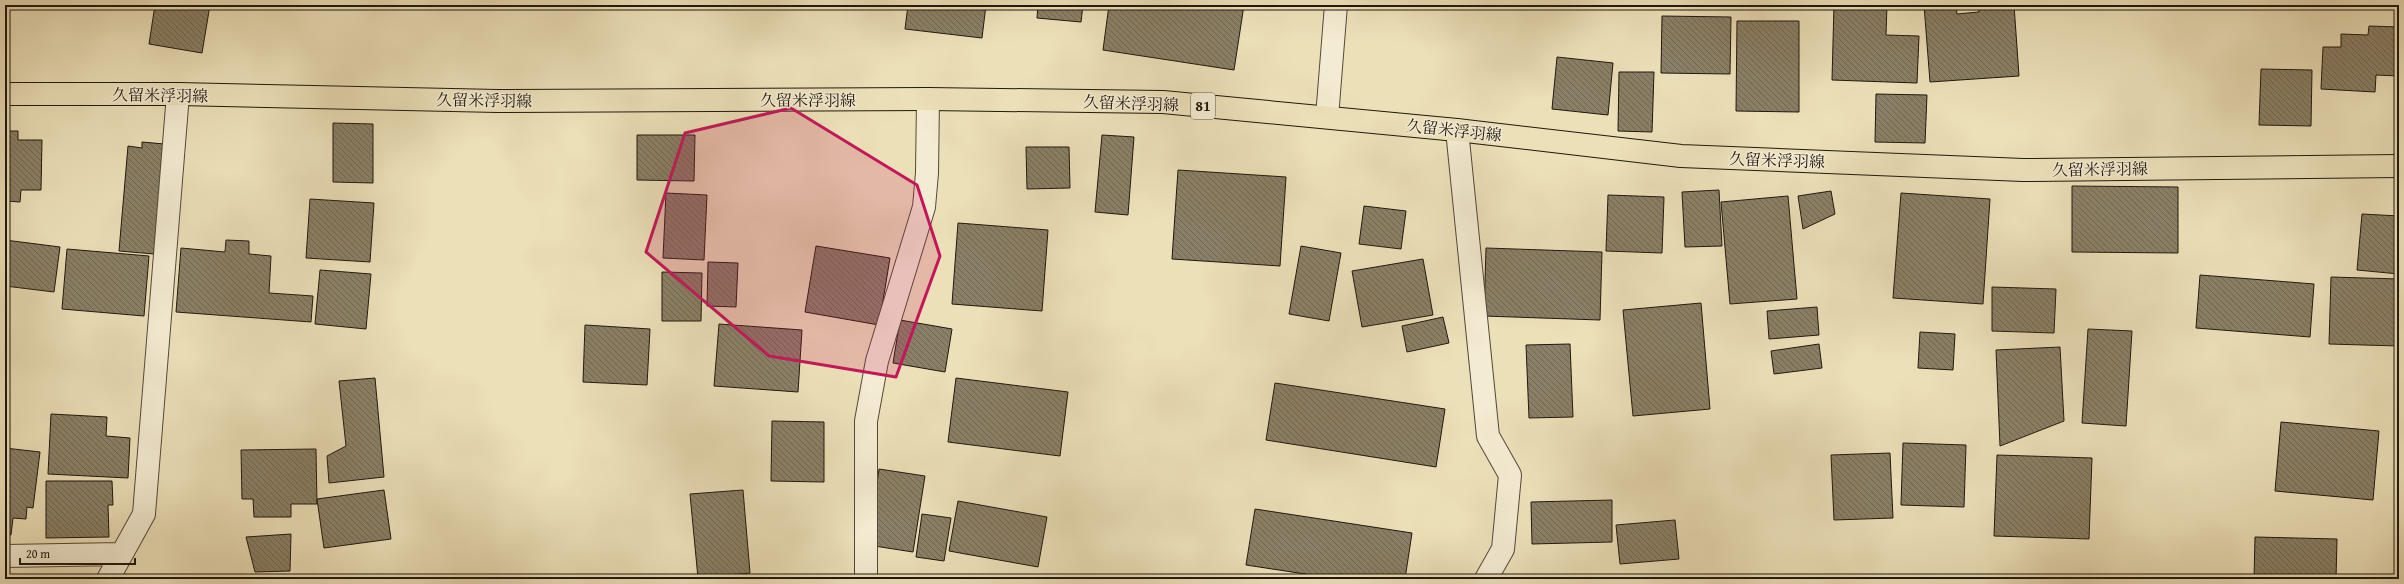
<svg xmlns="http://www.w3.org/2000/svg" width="2404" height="584" font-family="'Gentium Book Plus','Noto Serif JP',serif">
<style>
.building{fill:url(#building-back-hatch);stroke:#20170f}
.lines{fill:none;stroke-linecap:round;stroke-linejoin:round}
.street-casing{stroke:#53493a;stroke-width:24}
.primary-casing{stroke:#20170f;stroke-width:24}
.street{stroke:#f3ebd2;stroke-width:22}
.primary{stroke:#ece0b9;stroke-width:22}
.marked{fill:#c2185b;fill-opacity:0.2;stroke:#c2185b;stroke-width:3;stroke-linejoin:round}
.labels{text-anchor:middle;stroke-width:3;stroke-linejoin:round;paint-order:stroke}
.shield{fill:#f3ebd2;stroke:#5f574a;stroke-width:1}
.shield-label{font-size:15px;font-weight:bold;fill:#20170f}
.street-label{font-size:16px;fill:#20170f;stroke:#f3ebd2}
</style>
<defs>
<pattern id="building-back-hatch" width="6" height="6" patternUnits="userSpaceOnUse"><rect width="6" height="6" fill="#8a8067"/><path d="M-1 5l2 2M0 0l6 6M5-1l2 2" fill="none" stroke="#706853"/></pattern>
</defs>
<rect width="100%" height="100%" fill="#ece0b9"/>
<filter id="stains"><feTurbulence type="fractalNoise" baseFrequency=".005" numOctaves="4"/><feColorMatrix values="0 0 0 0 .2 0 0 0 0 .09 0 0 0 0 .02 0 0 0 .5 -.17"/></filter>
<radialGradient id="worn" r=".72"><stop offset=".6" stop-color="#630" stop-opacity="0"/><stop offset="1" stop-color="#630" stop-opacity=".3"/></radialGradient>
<path class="building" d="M155 5H210L202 53 149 44Z
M908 5H986L982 38 905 29Z
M1038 5H1083L1081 22 1037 18Z
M1109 5H1244L1234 70 1103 50Z
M1834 5H1887L1886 35 1919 36 1917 83 1832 80Z
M1924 5H1956L1957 14 1979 12 1978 5H2014L2019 76 1930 82Z
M1662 16 1731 17 1730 74 1661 73Z
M1737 21H1799V112L1736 111Z
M2369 26 2399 27V76L2376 75 2375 92 2321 89 2323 47H2341V34L2368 35Z
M1557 57 1613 63 1608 115 1552 109Z
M2261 69 2312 70 2311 126 2259 125Z
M1619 72H1654L1652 132 1618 131Z
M1876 94 1927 95 1925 143 1875 142Z
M333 123 373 124V183L333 182Z
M5 131H18V140H42L41 190H21L20 202 5 201Z
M637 135H695L694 181 637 180Z
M1102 135 1134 137 1128 215 1095 212Z
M142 142 164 144 154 254 119 251 128 146 142 148Z
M1026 147H1069L1070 188 1027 189Z
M1178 170 1286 177 1280 266 1172 259Z
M2072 186 2178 187V253L2072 252Z
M1719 190 1722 246 1685 247 1682 192Z
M1831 191 1835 214 1803 229 1798 196Z
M666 193 707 195 704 260 663 258Z
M1901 193 1990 199 1983 304 1893 298Z
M1608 195 1664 197 1662 253 1606 251Z
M1788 196 1797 299 1730 304 1721 202Z
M310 199 374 203 370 262 306 258Z
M1364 206 1406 211 1401 249 1359 244Z
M2362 214 2399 216V274L2357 270Z
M958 223 1048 230 1042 311 952 304Z
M5 240 60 247 54 292 5 286Z
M226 240 249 241V254L271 256 269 293 313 296 311 322 176 312 181 248 225 252Z
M816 246 890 258 879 325 805 312Z
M1301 246 1341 253 1329 321 1289 314Z
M1486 248 1602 252 1600 320 1484 316Z
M67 249 149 256 144 316 62 309Z
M1423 259 1433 315 1362 327 1352 271Z
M708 262 738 263 736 307 707 306Z
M320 270 371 274 366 329 315 324Z
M662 272 702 273 701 321H662Z
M2200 275 2314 284 2310 337 2196 328Z
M2331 277 2399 279V346L2329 344Z
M1992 287 2056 289 2054 333 1992 331Z
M1701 303 1710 409 1633 416 1623 310Z
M1817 307 1819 335 1769 339 1767 311Z
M1443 317 1449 343 1407 352 1402 326Z
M900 320 952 329 945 372 893 363Z
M719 324 802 330 798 392 714 386Z
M585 325 650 329 647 385 583 382Z
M2088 329 2132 331 2126 426 2082 423Z
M1920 332 1955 334 1953 370 1918 368Z
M1570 344 1573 417 1529 418 1526 345Z
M1819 344 1822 368 1774 374 1771 351Z
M2060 347 2064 421 2000 446 1996 350Z
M375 378 384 477 329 483 327 456 346 446 339 381Z
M956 378 1068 392 1060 456 948 442Z
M1275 383 1445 409 1436 467 1266 440Z
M51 414 107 417 106 436 130 438 128 478 48 474Z
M772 421 824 422V482L771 481Z
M2281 422 2379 431 2373 500 2275 491Z
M1903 443 1966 445 1964 507 1901 505Z
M5 448 40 452 33 508 27 507 26 519 13 518 11 535 5 534Z
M316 449 317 504H291V517H254L253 499H242L241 450Z
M1890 453 1893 518 1834 520 1831 455Z
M1997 455 2092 458 2089 539 1994 536Z
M879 469 925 476 913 552 868 545Z
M46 481H112L113 505H108L109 537 46 538Z
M384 490 391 539 324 548 317 499Z
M743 490 750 573 698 578 690 494Z
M1612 500V542L1532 544 1531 502Z
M958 501 1047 517 1038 567 949 551Z
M1255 509 1412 533 1405 579H1338L1246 565Z
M922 514 951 518 944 561 916 557Z
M1675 520 1679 559 1620 564 1616 525Z
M291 534 290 571 255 572 246 537Z
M2255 537 2337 539 2336 579H2254Z"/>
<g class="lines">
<defs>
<path id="street" d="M1327 117 1336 5
M1457 130 1488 436 1510 475 1503 549 1486 579
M5 556 122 554
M108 579 144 514 178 94
M866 579V421L877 361 924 207 927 173 928 99"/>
<path id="primary" d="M5 94H178L498 101 928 99 1163 102 1457 130 1681 156 2023 170 2399 166"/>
</defs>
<use href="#street" class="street-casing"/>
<use href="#primary" class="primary-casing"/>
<use href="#street" class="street"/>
<use href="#primary" class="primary"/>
</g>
<path class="marked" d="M791 108 917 185 940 256 896 377 769 356 646 252 685 133Z"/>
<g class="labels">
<rect class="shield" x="1191" y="93" width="24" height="26" rx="3"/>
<g class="shield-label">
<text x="1203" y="111">81</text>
</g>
<g class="street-label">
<text transform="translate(160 95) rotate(1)" y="6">久留米浮羽線</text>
<text transform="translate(484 100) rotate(1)" y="6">久留米浮羽線</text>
<text x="808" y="106">久留米浮羽線</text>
<text transform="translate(1131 103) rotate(2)" y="6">久留米浮羽線</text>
<text transform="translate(1454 130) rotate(6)" y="6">久留米浮羽線</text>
<text transform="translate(1777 160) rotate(2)" y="6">久留米浮羽線</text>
<text transform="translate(2100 169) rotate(-1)" y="6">久留米浮羽線</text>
</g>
</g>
<rect width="2404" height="584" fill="none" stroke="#ece0b9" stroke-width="20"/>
<rect x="6" y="6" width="2392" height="572" fill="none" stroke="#20170f" stroke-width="2"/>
<rect x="10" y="10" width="2384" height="564" fill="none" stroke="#20170f"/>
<path d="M20 558v6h115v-6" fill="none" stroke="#20170f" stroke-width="2"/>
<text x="26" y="558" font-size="12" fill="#20170f" stroke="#f3ebd2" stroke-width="3" paint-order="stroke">20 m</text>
<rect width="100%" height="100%" filter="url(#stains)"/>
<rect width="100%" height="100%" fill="url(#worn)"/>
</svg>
